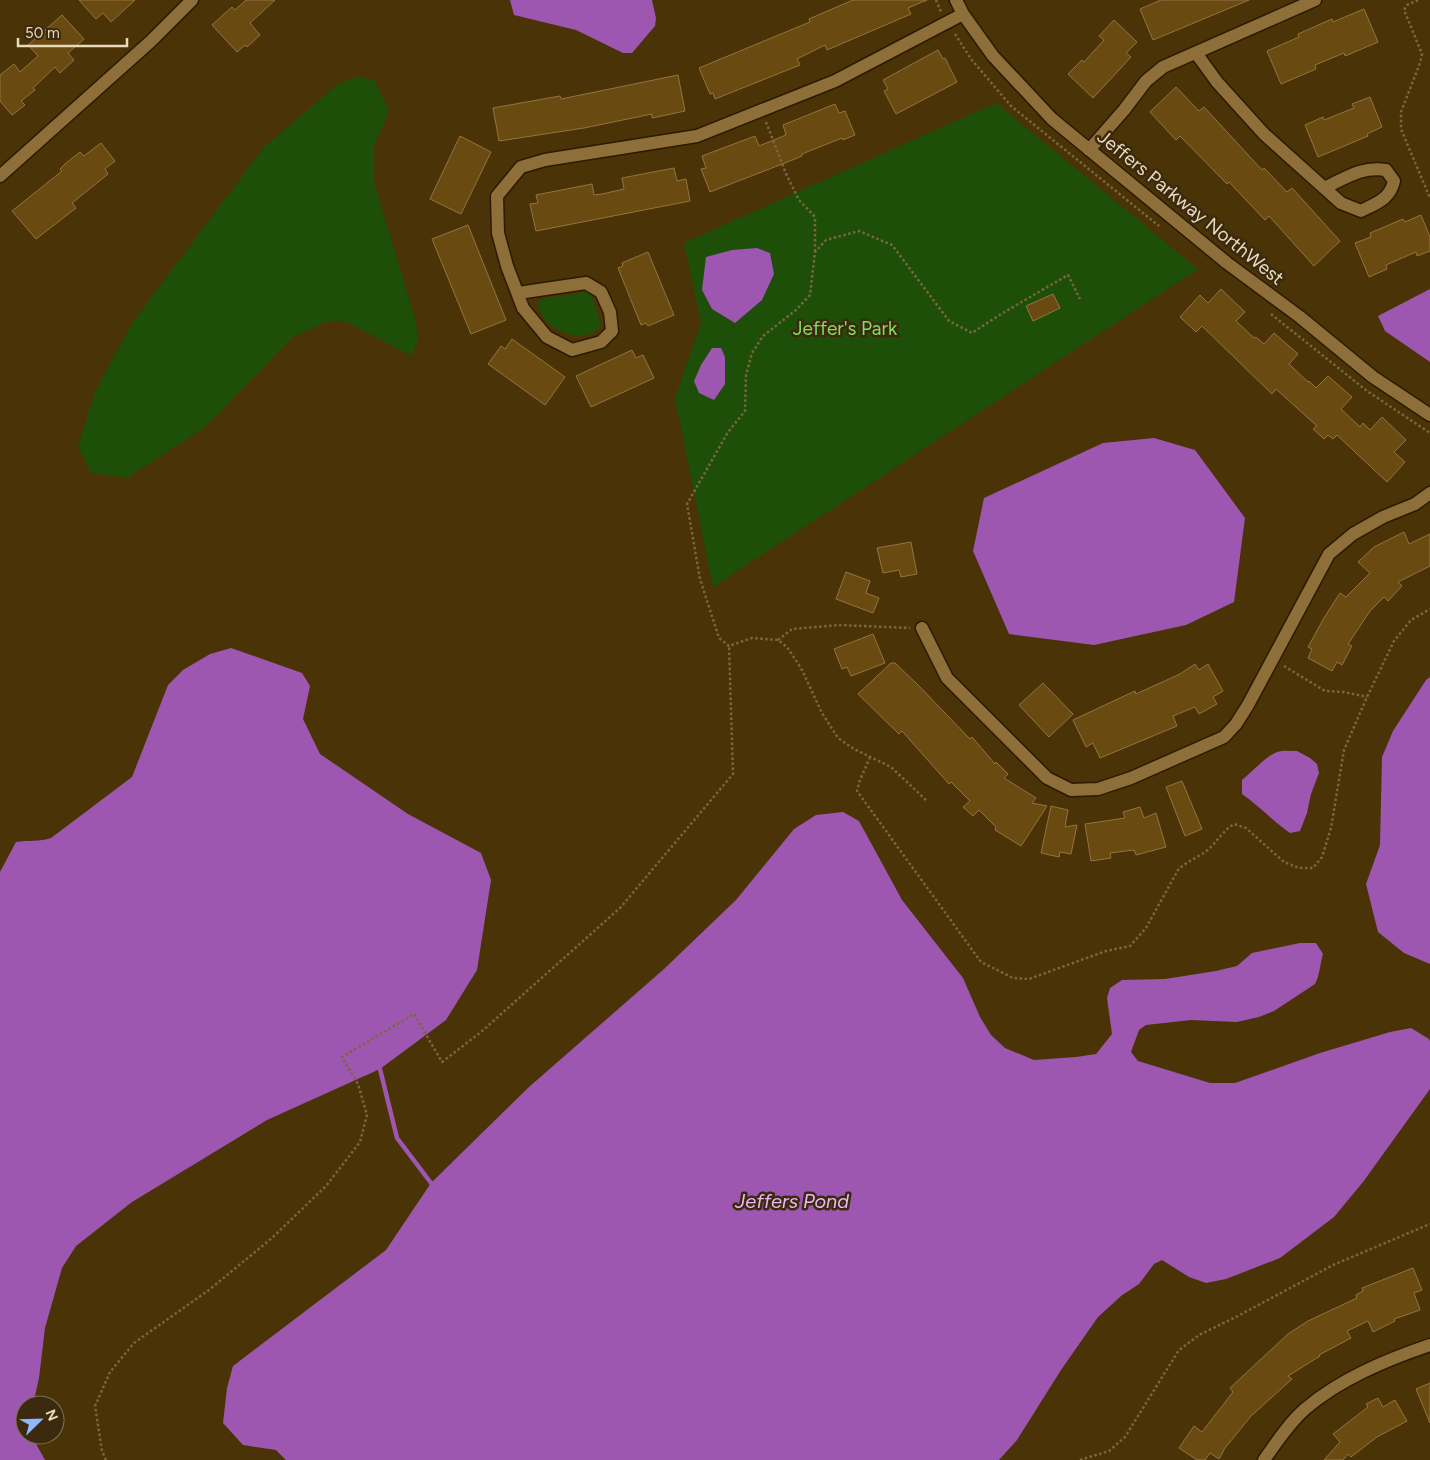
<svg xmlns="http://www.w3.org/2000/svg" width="1430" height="1460" font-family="Figtree,sans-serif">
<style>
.green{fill:#1e4f08}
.water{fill:#9d57b1}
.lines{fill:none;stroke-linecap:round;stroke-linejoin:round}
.stream{stroke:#9d57b1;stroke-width:4.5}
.building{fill:#694a10;stroke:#95743f}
.minor-casing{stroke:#2b1b00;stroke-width:15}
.path{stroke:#7b663e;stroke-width:2.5;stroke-dasharray:2.5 2.5;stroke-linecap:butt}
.minor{stroke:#8f6f39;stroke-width:12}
.labels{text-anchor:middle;stroke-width:5;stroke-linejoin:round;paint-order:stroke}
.street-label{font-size:19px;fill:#ead8bd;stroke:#3b2a0d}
.park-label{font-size:19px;fill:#81dc62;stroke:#3b2a0d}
.water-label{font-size:20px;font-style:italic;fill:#ebb6fb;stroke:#3b2a0d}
</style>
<rect width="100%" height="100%" fill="#4a3306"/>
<path class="green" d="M356 77 374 80 389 111 374 145V182L416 322 418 340 411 356 345 321 326 322 293 337 204 428 127 478 91 473 78 446 95 392 132 323 264 147 337 85Z
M996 103 1198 269 713 587 675 398 701 323 684 243Z
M587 292 593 299 601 325C586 348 539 329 538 303L541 299Z"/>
<path class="water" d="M510 0H652L656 18 655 26 632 53H623L576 30 514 15Z
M757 248 770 253 774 274 762 300 735 323 712 309 702 290 706 257 732 250Z
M1430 289V362L1385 331 1378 316Z
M712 348H721L725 357V384L714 400 699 393 694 381 701 365Z
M1154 438 1195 450 1245 518 1234 602 1186 625 1094 645 1009 634 973 551 984 498 1103 443Z
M231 648 302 673 310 686 303 719 320 754 408 814 481 853 491 880 477 970 446 1020 380 1069 267 1120 132 1202 76 1246 62 1268 45 1328 39 1378 33 1405H25V1435H31L45 1460H0V872L16 842C27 840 40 842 51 838L132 777 168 685 183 670 210 654Z
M1430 677V964L1404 953 1378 932 1366 884 1380 845 1382 757 1393 731 1426 680Z
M1297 751 1310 758 1317 764 1319 773 1311 794 1307 813 1300 831 1290 833C1273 821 1259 806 1242 794V780C1252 772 1265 757 1277 752 1283 750 1291 751 1297 751Z
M843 812 859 821 902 900 963 978 980 1017 991 1035 1005 1048 1034 1060 1076 1057 1096 1054 1112 1034 1107 998 1110 988 1122 980 1165 979 1216 971 1237 966 1252 953 1300 943H1316L1323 954C1320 963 1320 975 1315 984L1274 1011 1259 1017 1237 1022 1191 1020 1146 1025 1139 1030 1131 1052 1138 1061 1210 1083H1235L1320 1053 1390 1032 1411 1028 1429 1039 1430 1041V1089L1363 1182 1334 1217 1280 1258 1226 1279 1206 1283 1189 1277 1162 1260 1154 1264 1139 1284 1121 1296 1098 1317 1061 1370 1017 1440 999 1460H286L276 1450 243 1445 223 1423 227 1388 233 1366 386 1250 431 1183 529 1087 664 969 736 900 794 829 816 815Z"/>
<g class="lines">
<path class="stream" d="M377 1065 380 1069 397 1138 431 1183 435 1185"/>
</g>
<path class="building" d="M79 0H135L111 22 103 13 96 19Z
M246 0H275L250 23 260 35 247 47 245 45 237 52 212 25 232 7 235 10Z
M853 0H927L908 8 911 14 827 50 825 45 797 59 800 65 715 99 713 93 710 94 699 68 810 22 809 19Z
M1161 0H1249L1153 40 1140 9Z
M1364 9 1378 42 1345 56 1344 53 1315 65 1316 69 1281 84 1267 51 1299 37 1298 34 1332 19 1333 22Z
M62 15 84 39 68 53 74 60 60 73 55 67 33 88 35 90 21 101 25 105 12 115 0 101V75L14 64 20 72 38 56 28 45Z
M1114 20 1137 42 1126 53 1131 57 1093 98 1068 74 1082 60 1084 62 1104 40 1099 36Z
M938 50 943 59 945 58 957 82 896 114 884 91 888 89 883 80Z
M678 75 685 111 652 118V114L584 128 499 141 493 108 560 96 561 99Z
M1176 87 1199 111 1204 107 1262 170 1264 168 1287 192 1292 188 1340 241 1314 266 1269 216 1265 220 1229 182 1227 184 1180 136 1176 140 1150 112Z
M1370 97 1382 127 1367 134 1368 136 1318 157 1305 125 1323 117 1324 120 1354 108 1352 104Z
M835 104 839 113 845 111 855 135 843 140 842 138 802 154V156L790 161 710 192 701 169 706 168 702 156 755 136 759 146 786 135 783 125Z
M460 136 491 152 461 214 430 199Z
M101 143 115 161 105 169 108 174 72 203 76 208 36 239 12 211 62 171 60 169 65 164 80 152 84 156Z
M674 168 677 181 686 179 690 201 536 231 530 204 538 203 536 195 592 184 594 195 602 194 624 189 622 178Z
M1421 215 1430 237V251L1417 256 1416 252 1386 265 1387 269 1369 277 1355 243 1371 237 1370 233 1403 219 1405 222Z
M468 225 506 320 471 334 432 239Z
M648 252 674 315 648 326 646 323 641 325 618 268 623 266 622 263Z
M1221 289 1245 312 1236 321 1254 338 1256 337 1264 344 1274 333 1298 354 1289 364 1308 382 1309 381 1316 388 1328 376 1352 397 1341 409 1360 427 1363 423 1370 430 1382 417 1406 440 1394 452 1405 462 1387 482 1337 435 1333 439 1328 435 1324 439 1313 429 1317 426 1276 389 1272 394 1202 326 1196 332 1180 317 1200 295 1208 303Z
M1053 294 1060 308 1033 321 1026 306Z
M512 339 565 377 545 405 488 364 501 346 505 349Z
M632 350 636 358 643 355 654 378 591 407 576 376Z
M1404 532 1409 544 1430 534V566L1398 582 1402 586 1388 601 1384 597 1370 611 1348 644 1352 646 1342 665 1337 662 1332 671 1308 658 1312 649 1308 647 1324 618 1340 593 1346 597 1370 573 1358 562 1374 547Z
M911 542 917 574 901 577 899 570 883 573 877 548Z
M846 572 870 581 866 593 879 598 873 613 836 599Z
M873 634 885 663 851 676 847 667 842 669 834 649Z
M891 663H895L918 685 970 739 972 737 995 764 996 762 1008 774 1004 778 1036 798 1032 803 1047 806 1021 846 995 830 996 827 979 810 973 816 963 807 970 801 951 782 949 784 902 731 899 734 858 694Z
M1195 664 1199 670 1208 664 1223 691 1213 697 1217 704 1199 714 1195 707 1173 716 1177 726 1100 758 1093 743 1086 747 1073 720 1135 691 1136 694 1180 674Z
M1043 683 1073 714 1049 737 1019 705Z
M1182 781 1202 829 1185 836 1166 787Z
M1051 806 1068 810 1065 827 1077 825 1071 854 1060 852 1059 857 1041 853Z
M1140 807 1144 818 1156 813 1166 847 1136 855 1134 850 1110 853 1111 858 1091 861 1085 824 1125 818 1123 812Z
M1413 1268 1422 1290 1414 1293 1420 1310 1394 1319 1395 1321 1373 1332 1368 1321 1347 1331 1351 1338 1319 1355 1320 1356 1288 1376 1292 1379 1251 1416 1225 1448 1219 1459 1210 1453 1205 1460H1197L1179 1448 1194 1426 1202 1432 1233 1392 1230 1388 1288 1334 1308 1321 1357 1298 1356 1295 1363 1291 1362 1288Z
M1430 1383V1423L1416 1389Z
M1378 1398 1383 1407 1395 1400 1407 1421 1377 1437 1351 1457 1348 1454 1343 1460H1324L1340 1442 1333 1434 1368 1407 1366 1404Z"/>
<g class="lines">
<defs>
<path id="minor" d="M956 0 963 14 993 56 1052 119 1227 263 1300 317 1373 377 1430 415
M1196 53 1217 82 1264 134 1341 203 1361 211C1377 203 1390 199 1394 181L1386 170C1361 166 1346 178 1324 188
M1089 150 1124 110 1146 81 1163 67 1315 0
M0 176 151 41 192 0
M518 293 586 283 601 292 610 312 612 331 601 342 572 350 547 337 523 308 507 266 498 233 497 196 521 167 545 160 697 136 835 81 963 14
M922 628 947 678 1047 778 1071 790 1098 789 1131 778 1224 737 1236 724 1248 705 1329 554 1353 534 1383 517 1415 504 1430 493
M1264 1460C1276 1443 1289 1423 1305 1409 1340 1379 1386 1360 1430 1345"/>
</defs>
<use href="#minor" class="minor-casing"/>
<path class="path" d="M936 0 941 12
M1418 0 1407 5 1404 10 1422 54 1420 63 1401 112V129L1430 198
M955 34 971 59 1011 106 1159 226
M766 122 787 176 799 200 815 217V251
M1271 314 1367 391 1430 433
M778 640 792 629 839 625 910 628
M1284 666 1325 691 1344 692 1367 697
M870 757 860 780 857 791 981 962 1013 978 1029 979 1106 951 1130 946 1146 928 1178 870C1186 862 1196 858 1205 852 1216 844 1222 831 1234 824L1246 828 1284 862 1299 868H1313L1322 857 1331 828 1344 750 1367 697 1394 641 1411 620 1430 609
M926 800 891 767 854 749 838 738 822 713 801 668 787 647 778 640 752 638 729 646 719 638 700 579 687 504 728 432 745 411 746 375 752 353 763 336 796 310 810 295 815 252 826 240 859 231 892 245 949 321 972 333 1001 314 1068 275 1080 299
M106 1460 102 1451 95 1406 110 1372 134 1343 209 1290 272 1238 326 1186 360 1142 367 1115 358 1084 342 1057 414 1014 442 1062 481 1032 620 908 733 774 729 646
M1080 1460 1109 1451 1125 1437 1179 1350 1199 1335 1238 1316 1333 1265 1430 1224"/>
<use href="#minor" class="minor"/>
</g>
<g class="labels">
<g class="street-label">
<text transform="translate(1191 207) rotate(39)" y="7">Jeffers Parkway NorthWest</text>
</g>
<g class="park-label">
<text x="845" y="335">Jeffer's Park</text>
</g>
<g class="water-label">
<text x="792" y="1208">Jeffers Pond</text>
</g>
</g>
<g transform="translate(40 1420) rotate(67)"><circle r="24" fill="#3b2a0d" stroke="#817053"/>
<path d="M0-4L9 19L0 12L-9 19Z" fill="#8db9fc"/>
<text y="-8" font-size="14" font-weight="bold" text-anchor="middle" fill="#ead8bd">N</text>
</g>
<path d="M18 38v8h109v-8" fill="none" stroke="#ead8bd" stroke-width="2.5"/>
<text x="25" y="38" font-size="15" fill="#ead8bd" stroke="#3b2a0d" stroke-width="4" paint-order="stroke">50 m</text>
</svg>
